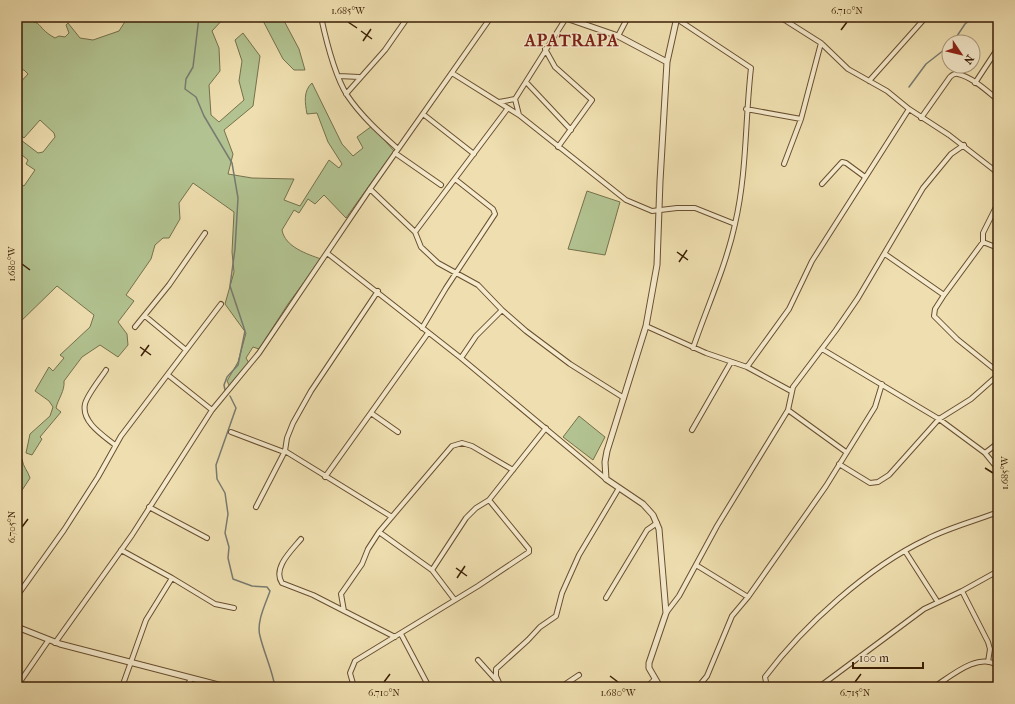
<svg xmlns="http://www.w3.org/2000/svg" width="1015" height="704" font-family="'IM FELL French Canon',serif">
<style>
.green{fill:#b2c391;stroke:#76714c}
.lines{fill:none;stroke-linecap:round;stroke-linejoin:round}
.stream{stroke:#787b71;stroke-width:1.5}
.minor-casing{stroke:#684f30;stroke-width:6}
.tertiary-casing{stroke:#684f30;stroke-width:7}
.minor{stroke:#f5eacc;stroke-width:4}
.tertiary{stroke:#f5eacc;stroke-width:5}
.ticks{fill:none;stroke:#3b1f06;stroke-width:1.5}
.labels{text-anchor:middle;stroke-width:3;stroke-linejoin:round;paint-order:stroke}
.district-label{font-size:17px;font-weight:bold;letter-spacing:1px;fill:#7a1f14;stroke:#f5eacc}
.neatline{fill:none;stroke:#3b1f06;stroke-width:1.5}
.ticks-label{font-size:10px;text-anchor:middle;fill:#3b1f06}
</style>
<rect width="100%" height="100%" fill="#efdfb0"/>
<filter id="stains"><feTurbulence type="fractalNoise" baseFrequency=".005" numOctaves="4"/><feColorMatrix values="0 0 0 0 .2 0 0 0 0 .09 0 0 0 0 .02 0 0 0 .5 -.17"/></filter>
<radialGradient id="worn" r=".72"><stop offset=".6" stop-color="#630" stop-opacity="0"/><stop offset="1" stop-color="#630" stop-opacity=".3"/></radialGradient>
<path class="green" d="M128 17H225L212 31 219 48 220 71 209 85 211 115 219 122 244 100 239 81 242 61 235 40 243 33 260 56 253 106 224 130 233 154 228 174 252 178 294 179 284 200 300 206 329 160 339 168 342 164 328 142 317 113 307 114C305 103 303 91 312 83L342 144 353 156 363 148 357 137 372 126 394 151 346 218 324 195 315 204 308 199 299 213 294 210 282 230C285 247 307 254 321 259L288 304 259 349 253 347 246 358 249 363 230 387 227 381 238 362 246 333 225 304 234 272 232 252 234 212 193 183 179 203 180 219 169 238H163L155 245 151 259 126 295 134 301 118 322 127 334 128 345 118 357 100 345 82 357 64 381C65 391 58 399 56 408L61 412 40 437 42 439 32 455 26 453 30 434 50 416 53 407 49 401 35 391 49 367 53 371 64 358 60 355 90 327 94 315 57 286 17 325V182L24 186 35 170 26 164 28 160 22 155 17 161V137L38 153 43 152 55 137 54 133 40 120 24 138 17 132 20 117 17 106V86L28 74 24 70 17 69 21 63 17 60V22C46 19 33 26 55 38L59 36 65 37 69 33 66 25 68 23 80 38 93 40 119 31Z
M261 17H282L299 49 305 70H294L283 59Z
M587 191 620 202 605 255 568 249Z
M579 416 605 437 593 460 563 437Z
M19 457 22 459C23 467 28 471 30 478L17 498V458Z"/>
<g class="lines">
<path class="stream" d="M199 17 193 67 186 79 185 89 196 97 204 116 232 163 238 198 235 249 230 286 245 331 238 365 227 377 224 385 225 390
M953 42 965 24 974 17
M909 87 926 64 949 46
M230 396 236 408 216 465 217 479 225 493 228 514 225 533 229 547 228 558 233 579 252 586 267 587 270 591C266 603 256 622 260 636 264 653 272 669 275 687"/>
<defs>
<path id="minor" d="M321 17C326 40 335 76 347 95 361 116 380 133 398 149
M780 17 821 43 848 69 887 91 909 109 949 135 998 173
M677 19 751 68C745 120 747 173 735 224 726 266 707 307 693 348
M618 36 628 17
M545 49 555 67 592 100 558 147
M452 73 519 115 626 200 652 211 677 208H695L735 224
M339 76 359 77
M869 81 926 17
M526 82 571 130
M975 83 998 48
M346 94 385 50 408 17
M499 102 515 99
M746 109 801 119
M423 114 474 154
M519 115 515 99 566 18
M921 118 950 77C952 75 955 73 958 74 972 77 987 91 998 100
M395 153 441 185
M784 164 801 119 821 43
M822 184 842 162 846 163 865 177
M370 189 415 232 421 247 438 263 478 285 502 310 526 331 570 364 624 398
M415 232 508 108
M983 242V233L998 203
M327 253 461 358 606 479
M885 254 944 295 935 309 934 316 957 339 998 372
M944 295 983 242 998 248
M145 316 186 350
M646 326 706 353 747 367 791 391
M135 327 169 285 205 233
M422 328 446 288 495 214 493 209 455 179
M822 349 939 419 985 453 998 469
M461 358 476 336 502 310
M747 367 789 309 812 261 909 109
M106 370C101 378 87 395 85 404 81 422 104 436 115 445
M168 375 212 410
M993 380 998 385
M788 410 846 452
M371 413 398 432
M692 430 731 362
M231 432 284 452
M285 451 392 517
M985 453 998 443
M839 464 870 483 878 482 889 475 939 419 971 399 998 375
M325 477 428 333
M149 507 207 538
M256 507 285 451 287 438 293 423 311 391 378 291
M379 532 432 570 454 599
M301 539C292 550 272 568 282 583L313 595 395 637
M121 550 172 578 215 604 234 608
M905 551 937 601
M696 565 748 597
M432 570 466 518 476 508 489 500 546 428
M962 591 988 642 990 649 988 662
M17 596 64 530 98 477 121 436 221 304
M606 598 647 530 657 523
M344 611 341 594 362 564 368 549 379 532 452 446 462 443 472 446 513 470
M666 613 679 596 717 526 788 410 793 387 836 330 858 298 923 188 951 154 964 145
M401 634 429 687
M55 643 132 535 212 410 259 353 370 189 491 17
M478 660 496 680
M17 686 48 641
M122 687 146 620 172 578
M186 687 191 679
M354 687 350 673 355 661 478 586 529 552V549L489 500
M501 687 496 676V669L528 640 540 627 556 616 562 593 579 555 619 488
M561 687 579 675
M647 687 655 679
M698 687 707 676 732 616 748 597 826 486 875 407 882 384
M767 687 765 677C804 625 868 567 927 539 948 528 975 521 998 512
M819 687 924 609 962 591 998 571
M934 687C950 677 979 651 998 666"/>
<path id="tertiary" d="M563 17 618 36 667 62 660 181 657 265 646 326 607 451 605 462 606 479 643 504 653 515 659 529 666 613 649 663V668L660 687
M667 62 677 17
M17 627 60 644 226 687"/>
</defs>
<use href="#minor" class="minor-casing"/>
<use href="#tertiary" class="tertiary-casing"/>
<use href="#minor" class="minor"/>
<use href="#tertiary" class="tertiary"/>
</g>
<path class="ticks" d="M348 22 357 28M841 30 847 22M361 31 372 39M363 41 371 29M677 252 688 260M679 262 687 250M22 264 30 270M140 347 151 355M141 356 149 345M985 468 993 473M22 527 28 519M456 568 467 576M457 578 465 566M610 676 618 682M384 682 390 674M855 682 861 674"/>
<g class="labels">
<g class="district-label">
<text x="572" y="46">APATRAPA</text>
</g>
</g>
<rect width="1015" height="704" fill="none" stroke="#efdfb0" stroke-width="44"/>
<g transform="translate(961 54) rotate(125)"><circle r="19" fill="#f5eacc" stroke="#ab997d"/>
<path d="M0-3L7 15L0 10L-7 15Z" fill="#8f2418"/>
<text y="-6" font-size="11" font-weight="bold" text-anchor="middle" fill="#3b1f06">N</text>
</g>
<path d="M853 662v6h70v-6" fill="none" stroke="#3b1f06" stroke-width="2"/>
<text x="859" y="662" font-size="12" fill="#3b1f06" stroke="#f5eacc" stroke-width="3" paint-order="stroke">100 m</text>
<rect x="22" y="22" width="971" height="660" class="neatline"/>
<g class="ticks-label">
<text x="348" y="14">1.685°W</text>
<text x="847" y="14">6.710°N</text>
<text transform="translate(11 264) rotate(-90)" y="4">1.680°W</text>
<text transform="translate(1004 473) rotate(-90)" y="4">1.685°W</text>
<text transform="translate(11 527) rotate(-90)" y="4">6.705°N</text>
<text x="384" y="696">6.710°N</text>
<text x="618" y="696">1.680°W</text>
<text x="855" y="696">6.715°N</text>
</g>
<rect width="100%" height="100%" filter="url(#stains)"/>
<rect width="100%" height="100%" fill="url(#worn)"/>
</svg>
